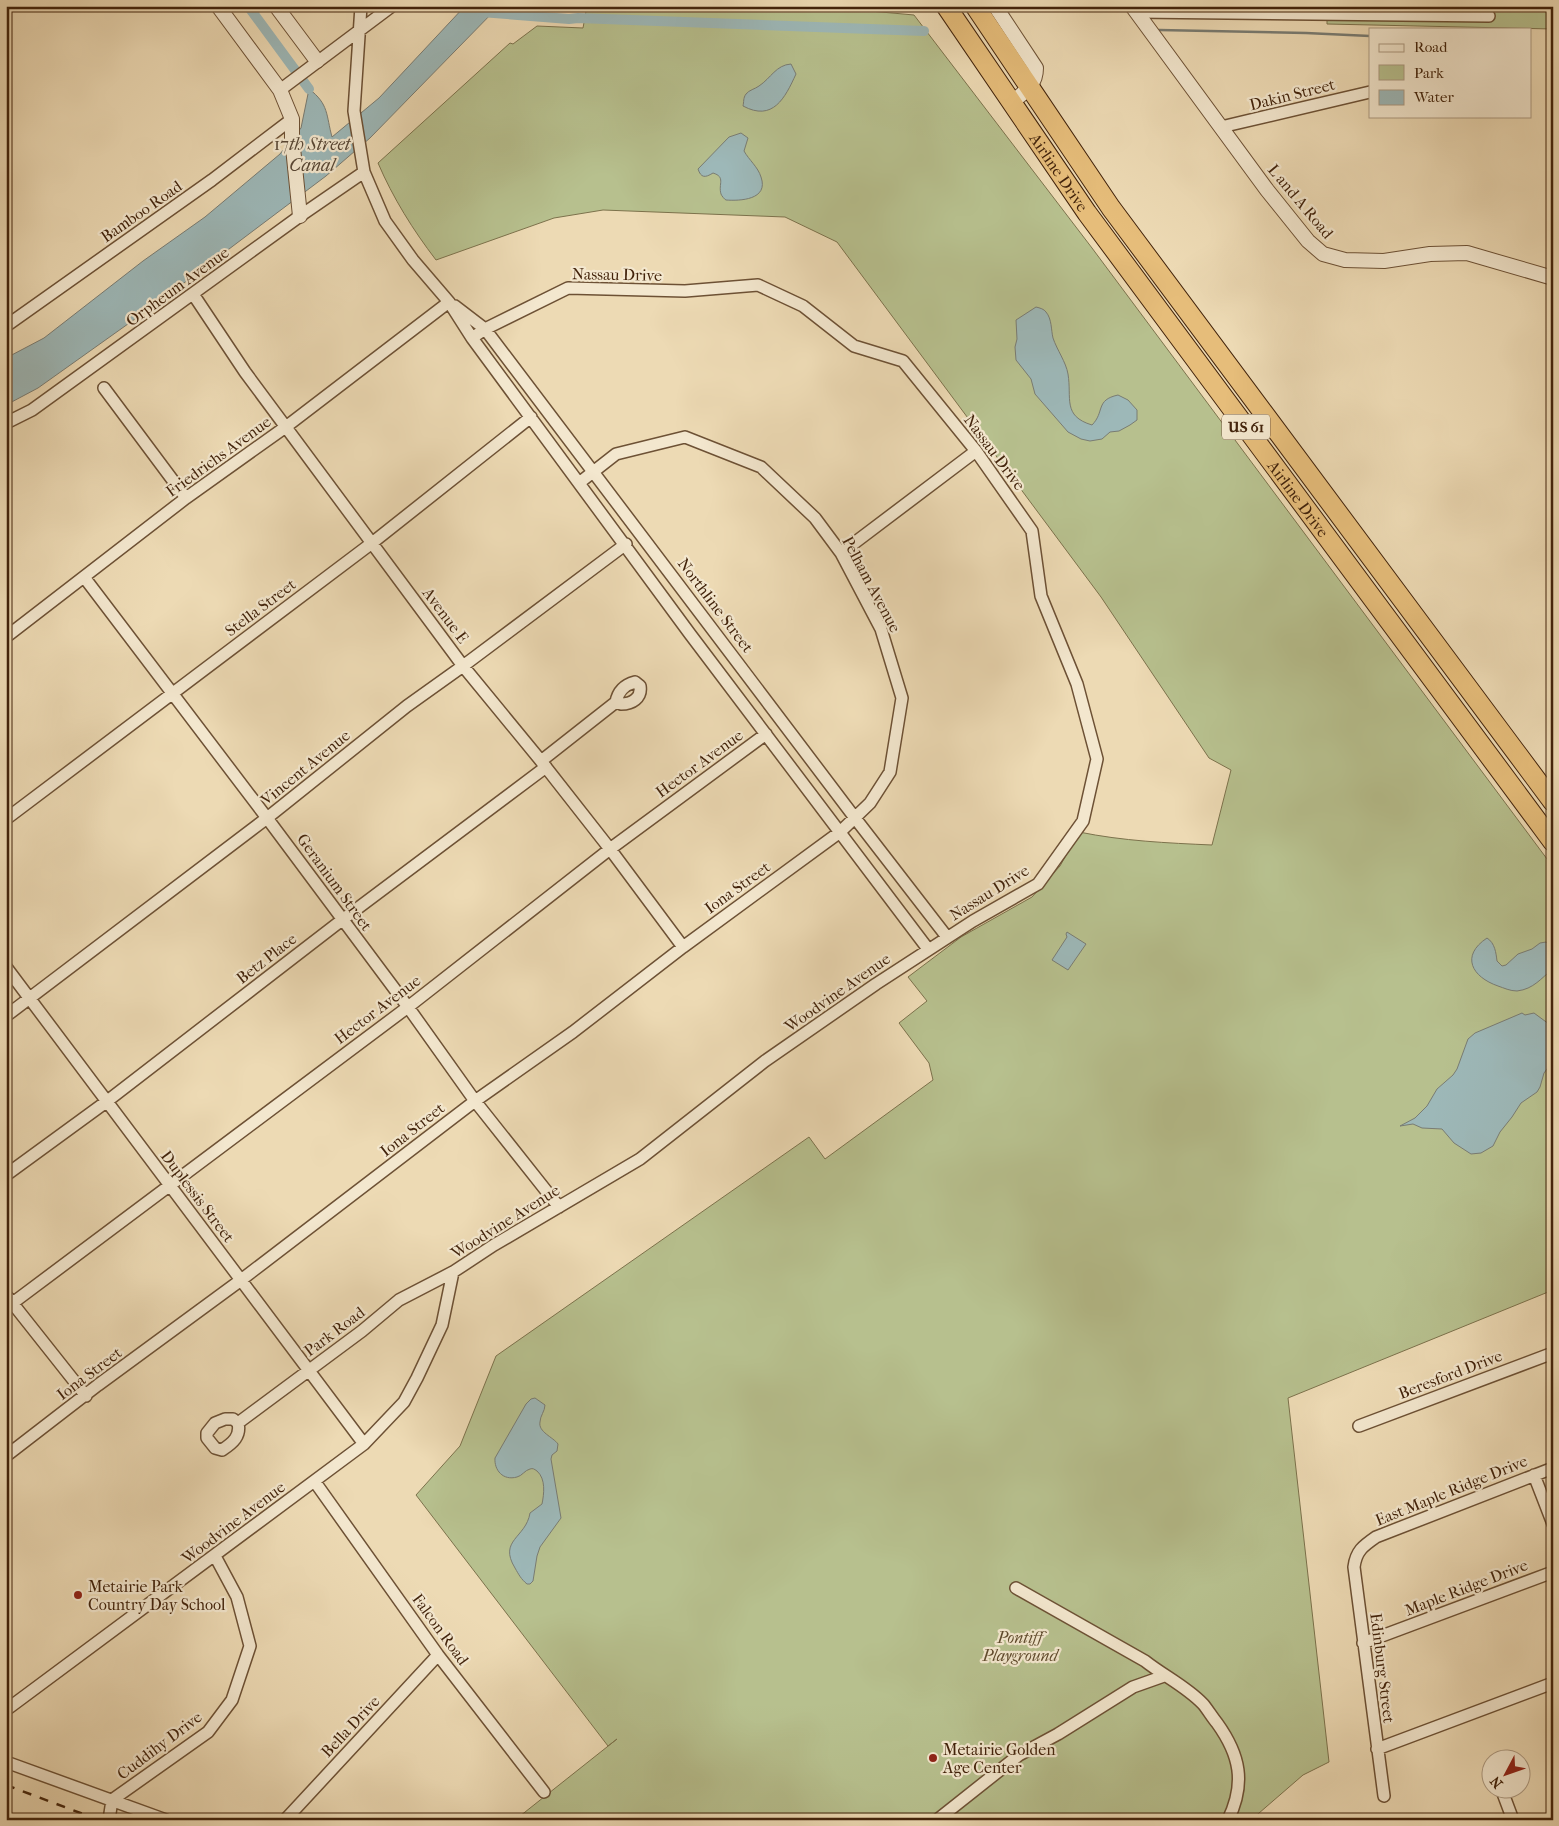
<svg xmlns="http://www.w3.org/2000/svg" width="1559" height="1826" font-family="'IM FELL French Canon',serif">
<style>
.green{fill:#b7c08e;stroke:#7c724c}
.water{fill:#9db8b8;stroke:#797c73}
.lines{fill:none;stroke-linecap:round;stroke-linejoin:round}
.stream{stroke:#797c73;stroke-width:2.5}
.canal{stroke:#9db8b8;stroke-width:10}
.minor-casing{stroke:#6d5135;stroke-width:14}
.tertiary-casing{stroke:#6d5135;stroke-width:16}
.trunk-casing{stroke:#42230b;stroke-width:21}
.minor{stroke:#f3e7ce;stroke-width:11}
.tertiary{stroke:#f3e7ce;stroke-width:14}
.trunk{stroke:#e6bd7a;stroke-width:19}
.rail{stroke:#42230b;stroke-width:2.5;stroke-dasharray:9 9;stroke-linecap:butt}
.poi-dot{fill:#8f2418;stroke:#f3e7ce;stroke-width:2}
.labels{text-anchor:middle;stroke-width:4.5;stroke-linejoin:round;paint-order:stroke}
.shield{fill:#f3e7ce;stroke:#775e46;stroke-width:1}
.shield-label{font-size:15px;font-weight:bold;fill:#42230b}
.street-label{font-size:16px;fill:#42230b;stroke:#f3e7ce}
.poi-label{font-size:16px;fill:#42230b;stroke:#f3e7ce;text-anchor:start}
.park-label{font-size:16px;font-style:italic;fill:#5f4a2c;stroke:#f3e7ce}
.water-label{font-size:18px;font-style:italic;fill:#594836;stroke:#f3e7ce}
</style>
<rect width="100%" height="100%" fill="#eddab4"/>
<filter id="stains"><feTurbulence type="fractalNoise" baseFrequency=".004" numOctaves="4"/><feColorMatrix values="0 0 0 0 .2 0 0 0 0 .09 0 0 0 0 .02 0 0 0 .5 -.17"/></filter>
<radialGradient id="worn" r=".72"><stop offset=".6" stop-color="#630" stop-opacity="0"/><stop offset="1" stop-color="#630" stop-opacity=".3"/></radialGradient>
<path class="green" d="M587 6H856L859 10 914 15 1092 248 1553 867V1290L1288 1398 1329 1762 1303 1775 1251 1820H515L617 1739 608 1746 416 1495 460 1446 496 1356 809 1137 825 1159 933 1080 929 1063 899 1023 927 1001 908 977 961 937 1032 897 1060 866 1079 832C1123 841 1167 843 1212 845L1231 770 1209 758 1101 597 837 242 785 217 603 210 554 218 436 260C413 230 393 198 378 163L510 43 513 44 537 26 583 28Z
M1327 6H1553V29L1327 24Z"/>
<path class="water" d="M465 6H499L370 138 326 176 156 304 38 388 6 405V358L44 338 143 261 205 217 280 154 301 128 309 89C329 104 326 115 332 137L379 98Z
M791 64 796 74C785 98 773 122 743 106 744 102 743 98 746 94 749 90 755 89 759 86 771 78 776 65 791 64Z
M741 133 748 138 744 151C749 160 758 167 761 177 769 200 740 201 726 200 725 200 721 195 721 194 718 184 726 177 713 173 705 178 701 178 698 169L729 137Z
M1036 307C1040 308 1044 309 1046 312 1052 319 1051 330 1053 338 1057 350 1066 362 1068 374 1072 398 1062 416 1092 425 1105 412 1095 400 1118 395L1128 400 1137 410V420L1130 425 1119 431 1110 432 1102 439 1090 441 1081 439 1068 432 1035 394 1031 379 1016 360 1015 347 1017 339 1016 320Z
M1067 932 1086 944 1068 970 1052 960 1067 937 1066 934Z
M1487 938C1495 943 1496 953 1497 961L1502 966 1506 965 1518 954 1532 949 1540 943 1546 942 1553 946V969C1541 978 1534 989 1517 991 1510 991 1504 988 1498 986 1472 977 1460 956 1487 938Z
M1522 1013 1525 1015 1534 1013 1553 1027V1061L1544 1073 1540 1087 1537 1092 1521 1103 1512 1117 1500 1132 1493 1146 1481 1153 1471 1154 1454 1143 1442 1129 1422 1128 1413 1124 1400 1126 1415 1118 1427 1106 1437 1089 1453 1075 1457 1069 1468 1039 1475 1033Z
M535 1398 545 1405C545 1411 540 1416 540 1422 538 1432 553 1437 558 1444L557 1451 552 1455 551 1459 561 1518 540 1547 537 1556 533 1581 530 1584H527C521 1579 519 1575 515 1568 498 1540 526 1538 530 1513L542 1504C544 1494 546 1479 537 1471 534 1469 533 1468 530 1469 525 1470 522 1476 517 1477 503 1481 494 1470 495 1458L526 1404 531 1399Z"/>
<g class="lines">
<path class="stream" d="M1159 30 1306 33 1370 36"/>
<path class="canal" d="M248 6 309 89
M481 12 569 19 578 18 924 31"/>
<defs>
<path id="minor" d="M361 6 354 111 364 172 385 221 413 260 449 302 472 338 690 634 928 949
M1136 12 1489 16
M280 90 392 6
M1221 127 1370 92
M193 294 245 372 463 666 541 761 610 849 683 947
M455 306 485 329 855 818 947 937
M6 326 212 180 292 119
M104 388 186 498
M6 423 32 410 300 216 364 172
M841 553 976 451
M84 577 267 818 408 1007 475 1101 559 1207
M6 637 186 498 287 426 449 302
M541 761 616 702 621 704C632 704 642 698 640 686L635 682C624 685 618 691 616 702
M6 819 372 543 531 417
M6 967 364 1444
M6 1016 267 818 407 706 463 666 626 544
M6 1175 106 1102 342 920 546 767
M6 1295 86 1396
M6 1308 408 1007 610 849 766 734
M225 1419H233L238 1423C241 1436 233 1443 222 1450L215 1448 207 1438V1433L215 1423Z
M238 1423 362 1331 399 1300 453 1272
M1359 1426 1553 1353
M6 1456 98 1385 241 1280 475 1101 573 1032 683 947 840 832 870 803 890 772 902 698 881 629 841 553 815 518 761 467 685 437 616 454 579 483
M1534 1475 1553 1524
M315 1482 438 1655 544 1792
M1016 1588 1145 1661C1164 1676 1187 1687 1203 1704 1208 1710 1212 1717 1217 1723 1240 1755 1246 1783 1228 1820
M1363 1643 1553 1572
M6 1710 364 1444 404 1402 417 1378 442 1325 453 1272 494 1245 640 1159 765 1061 876 984 973 921 1038 884 1083 821 1097 759 1077 684 1041 596 1032 531 976 451 903 361 854 346 803 306 758 285 685 291 568 288 485 329 472 338
M1377 1749 1553 1683
M6 1762 166 1820
M1501 1788 1513 1820
M1384 1796 1354 1567C1356 1551 1363 1546 1376 1537L1553 1468
M109 1820 112 1800 208 1732 232 1700 250 1646 237 1597 215 1556
M285 1820 438 1655
M937 1820 1019 1755 1058 1734 1133 1687 1164 1676"/>
<path id="tertiary" d="M218 6 280 90 292 119V138L300 216
M276 6 317 61
M995 6 1036 68C1036 86 1024 92 1011 103
M1132 6 1267 190 1308 241 1323 254 1345 260 1384 261 1430 254 1467 253 1553 278"/>
<g id="trunk">
<path id="s1" d="M946 6 1087 213 1553 842"/>
<path d="M975 6 1111 208 1553 802"/>
</g>
</defs>
<use href="#minor" class="minor-casing"/>
<use href="#tertiary" class="tertiary-casing"/>
<use href="#trunk" class="trunk-casing"/>
<use href="#minor" class="minor"/>
<use href="#tertiary" class="tertiary"/>
<use href="#trunk" class="trunk"/>
<path class="rail" d="M6 1785 99 1820"/>
</g>
<g class="poi-dot">
<circle cx="78" cy="1595" r="5"/>
<circle cx="933" cy="1758" r="5"/>
</g>
<g class="labels">
<rect class="shield" x="1222" y="414.5" width="48" height="25" rx="4"/>
<g class="shield-label">
<text x="1246" y="432">US 61</text>
</g>
<g class="street-label">
<text transform="translate(1292 94) rotate(-14)" y="6">Dakin Street</text>
<text dy="6" stroke="none"><textPath href="#s1" startOffset="201">Airline Drive</textPath></text>
<text transform="translate(1301 201) rotate(50)" y="6">L and A Road</text>
<text transform="translate(141 211) rotate(-35)" y="6">Bamboo Road</text>
<text transform="translate(617 274) rotate(1)" y="6">Nassau Drive</text>
<text transform="translate(177 286) rotate(-36)" y="6">Orpheum Avenue</text>
<text transform="translate(995 452) rotate(53)" y="6">Nassau Drive</text>
<text transform="translate(218 456) rotate(-36)" y="6">Friedrichs Avenue</text>
<text dy="6" stroke="none"><textPath href="#s1" startOffset="606">Airline Drive</textPath></text>
<text transform="translate(872 584) rotate(62)" y="6">Pelham Avenue</text>
<text transform="translate(716 605) rotate(53)" y="6">Northline Street</text>
<text transform="translate(260 607) rotate(-37)" y="6">Stella Street</text>
<text transform="translate(446 615) rotate(53)" y="6">Avenue E</text>
<text transform="translate(699 763) rotate(-36)" y="6">Hector Avenue</text>
<text transform="translate(305 767) rotate(-39)" y="6">Vincent Avenue</text>
<text transform="translate(335 882) rotate(54)" y="6">Geranium Street</text>
<text transform="translate(737 887) rotate(-36)" y="6">Iona Street</text>
<text transform="translate(989 892) rotate(-32)" y="6">Nassau Drive</text>
<text transform="translate(266 958) rotate(-38)" y="6">Betz Place</text>
<text transform="translate(837 992) rotate(-35)" y="6">Woodvine Avenue</text>
<text transform="translate(377 1009) rotate(-37)" y="6">Hector Avenue</text>
<text transform="translate(412 1129) rotate(-38)" y="6">Iona Street</text>
<text transform="translate(198 1196) rotate(53)" y="6">Duplessis Street</text>
<text transform="translate(505 1221) rotate(-32)" y="6">Woodvine Avenue</text>
<text transform="translate(334 1331) rotate(-37)" y="6">Park Road</text>
<text transform="translate(89 1373) rotate(-37)" y="6">Iona Street</text>
<text transform="translate(1450 1374) rotate(-21)" y="6">Beresford Drive</text>
<text transform="translate(1451 1490) rotate(-22)" y="6">East Maple Ridge Drive</text>
<text transform="translate(233 1522) rotate(-37)" y="6">Woodvine Avenue</text>
<text transform="translate(1466 1587) rotate(-21)" y="6">Maple Ridge Drive</text>
<text transform="translate(441 1629) rotate(54)" y="6">Falcon Road</text>
<text transform="translate(1383 1668) rotate(83)" y="6">Edinburg Street</text>
<text transform="translate(350 1726) rotate(-47)" y="6">Bella Drive</text>
<text transform="translate(159 1745) rotate(-37)" y="6">Cuddihy Drive</text>
</g>
<g class="poi-label">
<text x="88" y="1592">Metairie Park<tspan x="88" dy="18">Country Day School</tspan></text>
<text x="943" y="1755">Metairie Golden<tspan x="943" dy="18">Age Center</tspan></text>
</g>
<g class="park-label">
<text x="1020" y="1643">Pontiff<tspan x="1020" dy="18">Playground</tspan></text>
</g>
<g class="water-label">
<text x="312" y="150">17th Street<tspan x="312" dy="21">Canal</tspan></text>
</g>
</g>
<rect width="1559" height="1826" fill="none" stroke="#eddab4" stroke-width="25"/>
<rect x="8" y="8" width="1544" height="1811" fill="none" stroke="#42230b" stroke-width="2.5"/>
<rect x="12" y="12" width="1534" height="1801" fill="none" stroke="#42230b"/>
<rect x="1369" y="28" width="162" height="90" fill="#f3e7ce" stroke="#ac9980"/>
<rect x="1379" y="44" width="25" height="8" fill="#f3e7ce" stroke="#ac9980"/>
<text x="1414" y="52" font-size="15" fill="#42230b">Road</text>
<rect x="1379" y="65" width="25" height="15" fill="#b7c08e" stroke="#ac9980"/>
<text x="1414" y="78" font-size="15" fill="#42230b">Park</text>
<rect x="1379" y="90" width="25" height="15" fill="#9db8b8" stroke="#ac9980"/>
<text x="1414" y="102" font-size="15" fill="#42230b">Water</text>
<g transform="translate(1506 1774) rotate(229)"><circle r="24" fill="#f3e7ce" stroke="#ac9980"/>
<path d="M0-4L9 19L0 12L-9 19Z" fill="#8f2418"/>
<text y="-8" font-size="14" font-weight="bold" text-anchor="middle" fill="#42230b">N</text>
</g>
<rect width="100%" height="100%" filter="url(#stains)"/>
<rect width="100%" height="100%" fill="url(#worn)"/>
</svg>
